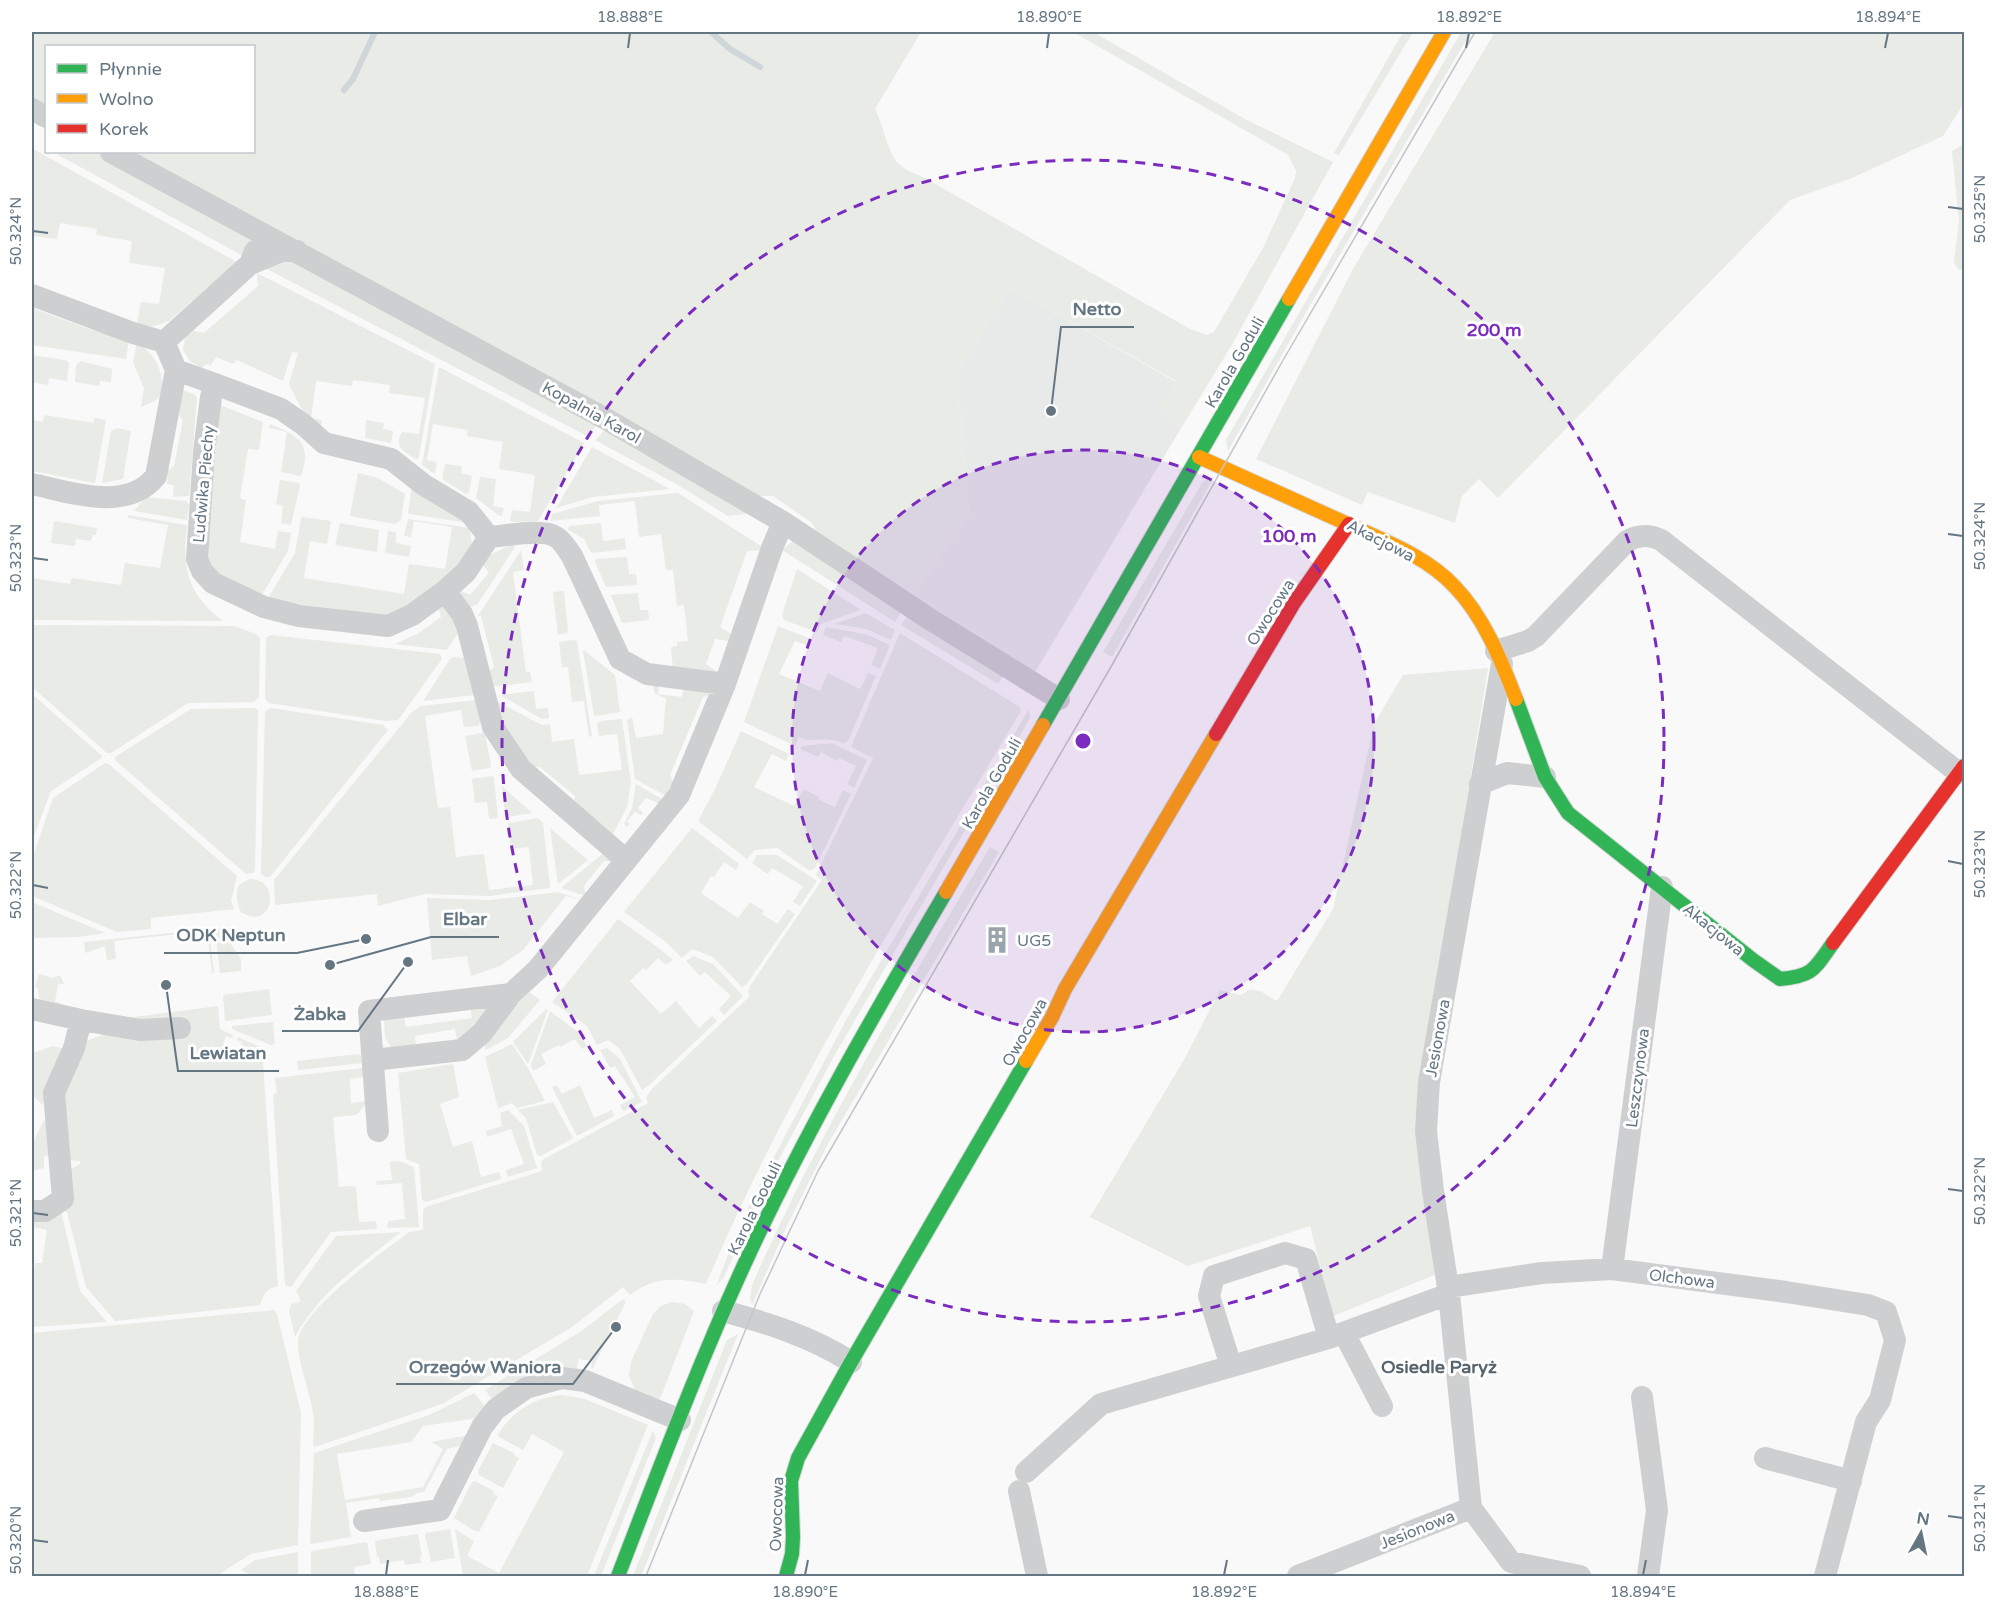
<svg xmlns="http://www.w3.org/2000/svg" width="1996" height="1608" font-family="'Varela Round',sans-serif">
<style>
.built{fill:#e8e9e9}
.green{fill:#e8ebe6}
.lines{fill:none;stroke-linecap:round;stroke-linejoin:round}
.stream{stroke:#ced6d9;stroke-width:6}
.fast-casing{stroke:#d5d6d7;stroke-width:16}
.slow-casing{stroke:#d5d6d7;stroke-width:16}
.jam-casing{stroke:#d5d6d7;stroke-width:16}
.street{stroke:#cecfd0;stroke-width:22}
.fast{stroke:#30b455;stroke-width:14}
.slow{stroke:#ff9f0a;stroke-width:14}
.jam{stroke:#e5322d;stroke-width:14}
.tram{stroke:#c3c5c6;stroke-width:1.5}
.ticks{fill:none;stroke:#657683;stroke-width:2}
.ring{fill:none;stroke:#7b2cbf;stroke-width:3;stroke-dasharray:10 8}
.labels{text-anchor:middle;stroke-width:6;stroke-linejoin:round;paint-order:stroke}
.street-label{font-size:16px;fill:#657683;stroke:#fff}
.poi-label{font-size:16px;fill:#657683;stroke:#fff;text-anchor:start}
.neighbourhood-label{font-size:18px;font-weight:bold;fill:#57646e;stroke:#fff}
.centre{fill:#7b2cbf;stroke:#fff;stroke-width:3}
.ring-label{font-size:18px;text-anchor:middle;font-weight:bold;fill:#7b2cbf;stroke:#fff;stroke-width:6;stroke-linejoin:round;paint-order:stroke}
.leader{fill:none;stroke:#657683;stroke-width:2}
.callout-dot{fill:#657683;stroke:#fff;stroke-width:2}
.callout-label{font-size:18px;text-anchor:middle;font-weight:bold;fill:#657683;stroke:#fff;stroke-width:6;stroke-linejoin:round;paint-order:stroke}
.neatline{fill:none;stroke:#657683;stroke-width:2}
.ticks-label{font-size:15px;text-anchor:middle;fill:#657683}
</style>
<rect width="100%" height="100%" fill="#f9f9f9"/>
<path class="built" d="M1009 287 1176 382 1161 408 1180 430 1034 674 912 597 969 513 957 375Z"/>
<path class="green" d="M32 32H921L875 109C883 123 888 156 900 165 906 171 917 174 925 178L1190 329 1207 335 1214 332 1263 248 1295 178 1296 171 1288 155 1073 32H1093L1245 119 1333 162 1230 348 1180 430 1160 408 1176 381 1009 287 957 375 969 513 912 597 820 538 812 523 773 496H753L119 152H254V46H46V112L32 104Z
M1403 32H1413L1339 155 1334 153Z
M1461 32H1471L1309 307 1228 451 1226 440Z
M1495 32H1964V103L1943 136 1852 178 1790 200 1498 498 1479 479 1462 496 1455 523 1368 492 1362 505 1256 459 1353 269Z
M1964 144V270L1958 269 1954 263 1959 221 1952 151Z
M33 149 237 262 169 321 155 326 136 327 141 302 159 304 165 268 129 263 132 241 96 235 97 229 60 223 57 239 32 236Z
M53 152H96L248 235 252 242 243 256Z
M289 258 598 424 587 436 263 267Z
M257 273 435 364 419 457 417 460C404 451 393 448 402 432L419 434 425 398 389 393 390 385 353 380 352 386 316 381 311 418 322 420 321 427 305 416 289 384 298 353 292 352 283 381 237 360 233 364 216 357 211 365 207 364 201 368 189 360 183 350 185 338 193 331 204 333 258 286Z
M32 308 92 330 99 327 129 339 126 359 32 345Z
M137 342C156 354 164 372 162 394L156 400 141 407 144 388 133 362Z
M32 355 65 360 69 363 67 381 49 378 48 385 32 382Z
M81 361 112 369 111 382 100 381 99 386 75 382 76 365Z
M439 367 584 443 538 521 512 522 510 520 512 510 530 512 535 475 499 469 503 442 467 436 468 430 433 424 427 460 437 462 435 474 422 465Z
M180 389 194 394 197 398 189 496 173 497 174 485 167 484 168 474 164 473 174 466 183 420 174 409Z
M220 405 263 422 259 450 248 449 240 498 246 500 240 542 275 549 278 531 291 533 288 551 260 598 220 581 204 559Z
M44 415 93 423 95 418 106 420 95 483 32 471V420L43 422Z
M366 420 384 423 383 429 393 431 391 443 365 438Z
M270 424C284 430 304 436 305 455 306 461 303 468 302 474L300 476 281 472 287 432 269 428Z
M117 428 131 431 123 479 102 483 111 431Z
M606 429 751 513 728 516 678 485 595 440Z
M592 447 670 489 593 497 556 508Z
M445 464 462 466 461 473 472 476 469 493 466 494 442 479Z
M358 473 378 478 405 494 401 520 395 524 350 516Z
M480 477 496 479 493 506 504 508 502 516 498 515 476 498Z
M1214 477 1112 657 1103 652 1203 481Z
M280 480 299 483 300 485 291 525 281 523 283 506 276 504Z
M412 485 468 523 410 514 408 513Z
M678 493 761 546 762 550 747 551 720 627 733 635 730 641 715 639 706 664 719 673 673 670 671 647 677 646V642L688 641 684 605 677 606 673 570H666L661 534 639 537 635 501 599 505 600 516 550 521 552 514 598 501Z
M146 497 186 501 189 504 187 520 134 511Z
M128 515 187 525C182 568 187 594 223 621L32 620V578L70 584 72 578 121 585 125 563 160 568 168 525 128 518Z
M303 517 331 521 327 544 310 541 304 578 404 594 409 564 445 569 452 527 414 521 411 537 404 536 408 519 470 528 472 546 467 561 391 618 267 600 295 553 301 518Z
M54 521 97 528 96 535H93L91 541 76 539 75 546 51 543Z
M340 523 379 530 377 552 335 545Z
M601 523 603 541 625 538 626 549 593 553 590 551 584 539 568 530 569 526Z
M388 531 396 532V543L411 546 409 557 385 553Z
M794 540 903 609 895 622 782 550Z
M514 543 515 547 477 605 466 608 459 590 470 595 489 573 480 561 484 558Z
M521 550 524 570 513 572 526 672H530L532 682 490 687 487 674 494 667 481 616H478Z
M627 557 629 574H636L637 585 606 587 595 562 596 559Z
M797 569 861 610 821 624 817 632 784 620 782 615Z
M564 591 568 631 567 633 558 635 553 592Z
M638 593 640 610H648L649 620 622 623 611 595Z
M437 604H442L452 616 458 633 447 650 395 644 419 633 441 617Z
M866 613 895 630 891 640 866 629 834 624Z
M909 614 1004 675 998 684 901 625Z
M32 625 234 626 256 634 260 638 259 697 254 702 188 703 111 753H107L32 687Z
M778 626 811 639 809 646 795 641 779 674 820 691 828 673 860 689 868 673 876 676 848 741 843 744C825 734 815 745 799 737L795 746 744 722Z
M826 627 865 634 890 645 880 669 871 665 878 648 844 636 841 642 823 635Z
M900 633 1020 707 1021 711C910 898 791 1083 706 1284 677 1278 655 1276 630 1295L623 1287 572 1327 442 1404 315 1447 313 1445C313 1435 315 1423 313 1413 311 1395 296 1356 298 1341 301 1310 384 1251 409 1232L423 1230V1210L428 1206 542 1171 541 1162 544 1159 648 1103 646 1098 651 1090 750 996 748 993 750 986 822 880 816 875 873 758 851 747 853 742Z
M270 635 440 654 442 659 398 720 385 721 269 703 265 699 266 638Z
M574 640 577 641 592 736 589 737 584 701 572 702 568 667H562L559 642Z
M584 650 615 675 620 712 594 716 583 651Z
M453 657 465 658 474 695 423 701 450 659Z
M1488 668 1419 1101 1437 1274 1333 1316 1310 1226 1188 1266 1090 1217 1185 1058 1220 990 1241 995 1250 989 1260 991 1277 1001 1333 909 1374 724 1403 675Z
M660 681 658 694 682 697 684 684 712 694 703 697 670 775 674 783 666 796 635 779 627 720 632 717 636 738 663 734 666 698 655 694 653 687Z
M534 691 536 709 548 708 549 718 542 719 500 695Z
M32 694 102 756 100 759 51 791 32 841Z
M493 699 542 725 550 724 552 742 574 739 579 775 622 770 617 734 599 736 597 724 600 721 622 719 631 783 627 807 611 838 574 807 575 796 540 767 529 768 500 726Z
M476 700 480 720 479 726 464 727 461 710 425 716 438 808 450 807 456 857 484 854 489 890 533 885 529 847 511 849 508 823 538 818 543 823 550 888 490 896 425 894 378 906 377 894 275 905 274 880 412 712 421 706Z
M254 708 258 710 255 870 253 873 246 874 115 760V757L191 709Z
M271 708 383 725 388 730 270 877H265L261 874 265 711Z
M1029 709 1030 718 833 1058 762 1191 724 1277 716 1286 735 1236 754 1195 845 1022Z
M741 731 789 754 786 761 772 754 754 787 794 806 804 789 819 797 818 799 835 807 843 790 851 794 815 868 810 871 777 848 755 850 747 859 698 821 715 789Z
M482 733 485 734 491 765 490 768 472 771 465 736Z
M832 743 867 760 854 788 847 784 856 766 839 758 837 761 821 752 818 757 800 749 802 746Z
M105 763 110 765 237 876 231 901 234 909 151 918V929L117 932 32 896V859L53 798Z
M491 776 494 777 498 818 489 819 487 802 475 803 472 779Z
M636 784 662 799 660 804 646 798 638 808 643 813 641 815 635 812 627 821 630 824 627 827 624 824 632 808Z
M502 786 532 813 508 817 505 815Z
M550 828 588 860 558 884Z
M692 828 739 864 736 870 724 862 714 877 711 876 701 893 738 918 750 902 764 911 762 914 777 924 788 909 795 914 746 985 742 987 713 957 692 949 682 958 665 941 624 912Z
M990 847 999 852 829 1142 787 1226 752 1305 750 1299 752 1285C819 1133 905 989 990 847Z
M606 851 613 862 604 861 584 886 586 896 561 888Z
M757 855H777L817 881 800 906 793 902 803 886 772 868 768 874 752 863Z
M249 879C282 877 274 933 241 912 237 903 235 894 239 885Z
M558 892 582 900 566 896 523 950 500 966 471 976 467 956 432 960 427 898 490 900Z
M32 902 105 933 78 937 32 938Z
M618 919 660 949 673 960 666 965 658 958 646 970 643 968 630 981 661 1014 676 1001 699 1028 712 1016 717 1021 648 1086 642 1090 620 1049 608 1040 597 1045 587 1026 552 1002Z
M215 928H220L241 959V971L220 973Z
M209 929 214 973H212L207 931 114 941 116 959 107 960 105 946 85 953 84 942Z
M693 956 713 964 743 996 724 1015 719 1009 731 996 705 972 700 976 686 961Z
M39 974 53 978 60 975 64 984H58L55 1002 61 1003 57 1005 42 1002 39 998 38 988 35 987Z
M269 989 272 1015 225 1021 223 995Z
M529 992 540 1000 508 1038 486 1050 483 1040Z
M480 1003 489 1013 457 1040 455 1029 415 1036 416 1047 391 1048 385 1037 384 1018 404 1016 406 1027 472 1018 470 1006Z
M218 1006 220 1029 233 1035 232 1038 226 1036 223 1044 239 1051 242 1042 237 1040 238 1037 262 1048 278 1286C267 1288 263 1295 260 1305L115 1321 86 1287 67 1212 59 1206 65 1172 80 1164V1161L70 1160 61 1092 83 1044C93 1036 104 1035 116 1033L119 1019Z
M546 1009 548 1010 528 1064 513 1042Z
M550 1011 579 1033 587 1046 582 1049 575 1039 560 1047 559 1045 541 1054 546 1064 533 1071 531 1065Z
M273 1022 275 1044 271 1045 232 1029V1026Z
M512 1044 528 1068 545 1101 517 1108 512 1103 498 1108 485 1057Z
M53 1046 68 1050 64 1061 42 1105 32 1094V1053Z
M607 1048 620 1059 642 1102 623 1111 620 1105 635 1097 615 1066 610 1068 600 1050Z
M359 1054 361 1056 362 1063 298 1070 297 1061Z
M453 1064 459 1097 440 1104 453 1147 472 1141 481 1177 499 1172 501 1179 426 1202 422 1200 419 1164 406 1159 398 1073Z
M363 1068V1077L350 1079 351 1103 366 1101 367 1104 356 1115 333 1117 339 1187 354 1186 356 1188 359 1222 376 1221 377 1229 331 1232 291 1287 285 1285 273 1095 277 1092 275 1078Z
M557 1085 562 1094 580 1085 594 1118 612 1110 614 1116 577 1136 552 1087Z
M553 1102 573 1138 541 1156 537 1155 526 1118 518 1110Z
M508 1110 524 1126 537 1168 508 1177 506 1170 524 1164 511 1129 487 1137 486 1131 502 1126 500 1113Z
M46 1120 56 1154 44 1156V1168L32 1171V1145L43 1122Z
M399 1161 414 1167 419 1227 387 1228 388 1221 405 1219 402 1183 377 1185 376 1181 392 1180 390 1162Z
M61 1212 80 1291 107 1322 32 1327V1284L35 1263H42L47 1230 32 1227V1215Z
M401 1232C361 1264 320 1291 295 1337L289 1311 291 1304 300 1302V1298L296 1291 336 1236Z
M623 1299 626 1302 593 1368 591 1369 592 1361 579 1359 576 1371 492 1399 485 1390 580 1332Z
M672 1302 685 1304 694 1311 660 1399H658L635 1390 629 1376 631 1362 653 1314 661 1306Z
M274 1310 277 1314 301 1413 298 1545 251 1554 216 1576H32V1333Z
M738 1334 641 1576H633L727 1340Z
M474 1393 485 1406 478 1418 423 1426 411 1442 337 1454 345 1500 423 1487 443 1449 431 1442 469 1435 460 1446 447 1449 424 1492 417 1493 412 1497 380 1501 379 1498 346 1503 351 1537 310 1544 314 1453 429 1415Z
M562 1395 585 1399 648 1425 587 1576H463L455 1529 474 1541 467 1556 499 1573 564 1452 532 1434 523 1450 499 1437 498 1434C512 1412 535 1397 562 1395Z
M653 1430 656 1438 601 1576H594Z
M493 1443 514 1453V1455L519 1458 503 1488 479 1475 478 1471Z
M475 1481 494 1491 493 1493 498 1496 479 1532 473 1530 454 1518 472 1482Z
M450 1529 455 1558 431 1562 425 1535 426 1533Z
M418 1534 422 1556 420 1557 421 1563 405 1565 404 1560 380 1564 379 1557H377L375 1542 378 1540Z
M367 1542 371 1564 354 1567 355 1576H311V1551Z
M298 1552V1576H254L241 1570 255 1560Z"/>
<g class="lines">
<path class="stream" d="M711 32 730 49 760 67
M344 90 353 79 375 32"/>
<defs>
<path id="fast" d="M1516 699 1545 777 1568 813 1753 960 1780 979C1814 976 1814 969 1833 943
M1043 725 1289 299
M618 1576C660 1467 701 1357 750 1252 808 1128 877 1009 946 892
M786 1576 792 1554 793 1537 791 1481 798 1458 851 1362 1026 1061"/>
<path id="slow" d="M1289 299 1444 32
M1199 457C1246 478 1294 500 1341 521 1379 539 1426 555 1455 587 1484 617 1501 660 1516 699
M946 892 1043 725
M1026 1061 1052 1017 1065 989 1216 734"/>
<path id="jam" d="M1216 734 1294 603 1349 524
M1833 943 1964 766"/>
</defs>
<use href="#fast" class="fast-casing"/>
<use href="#slow" class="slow-casing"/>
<use href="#jam" class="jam-casing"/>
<path class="street" d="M32 109 46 117
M111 152 606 419 783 522 931 620 1059 699
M255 251 250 264 281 251H297
M32 295 133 333 164 342
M176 370 215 384 211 397 204 452 197 559 202 571 213 583 264 607 299 616 388 626 412 615 445 591 466 572 489 537
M215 384 281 409 304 425 324 443 391 459 424 485 469 512 489 537
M32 484C70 492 127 513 156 476L176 370 164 342 250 264
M489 537C504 536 544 528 556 537 563 541 567 549 572 556L620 659 647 674 725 684
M445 591 462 614 467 626 493 727 521 769 626 860
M1496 651 1528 641 1536 636 1627 541C1638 535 1649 534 1661 540L1959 773
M1480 784 1507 773 1545 777
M32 1009 81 1020 140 1030 180 1028
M373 1060 462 1050 482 1033 511 994
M378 1131 369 1011 511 994 538 969 679 795 725 684 772 548 783 522
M32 1211H45L63 1199 54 1093 74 1048 81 1020
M1612 1269 1662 887
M1448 1287 1542 1273 1612 1269 1786 1292 1868 1305 1886 1312 1895 1340 1880 1400 1866 1422 1825 1576
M723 1311C768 1323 812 1337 851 1362
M1344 1333 1382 1406
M1231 1366 1209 1296 1214 1276 1285 1253 1306 1259 1329 1338
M1642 1397 1657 1510 1648 1576
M1765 1458 1851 1481
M1026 1472 1101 1404 1329 1338 1449 1294
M1019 1491 1037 1576
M1471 1508 1511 1562 1580 1576
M364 1521 440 1510 482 1427 496 1409 526 1388 562 1378 585 1381 680 1420
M1298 1576 1471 1508 1449 1294 1433 1191 1426 1131 1429 1082 1502 664"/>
<use href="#fast" class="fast"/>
<use href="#slow" class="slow"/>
<use href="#jam" class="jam"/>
<path class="tram" d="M646 1576 760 1294 818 1171 1112 665 1282 362 1475 32"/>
</g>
<path class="ticks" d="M628 48 630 33M1047 48 1049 33M1466 48 1469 33M1885 48 1888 33M1948 207 1963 209M33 231 48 233M1948 534 1963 536M33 558 48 560M1948 861 1963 864M33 885 48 888M1948 1189 1963 1191M33 1213 48 1215M1948 1516 1963 1518M33 1540 48 1542M386 1575 388 1560M805 1575 808 1560M1224 1575 1227 1560M1643 1575 1646 1560"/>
<circle cx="1083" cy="741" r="291" fill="#7b2cbf" fill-opacity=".12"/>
<g class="ring">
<circle cx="1083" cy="741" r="291"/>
<circle cx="1083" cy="741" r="581"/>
</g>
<defs>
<symbol id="building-bare" viewBox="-9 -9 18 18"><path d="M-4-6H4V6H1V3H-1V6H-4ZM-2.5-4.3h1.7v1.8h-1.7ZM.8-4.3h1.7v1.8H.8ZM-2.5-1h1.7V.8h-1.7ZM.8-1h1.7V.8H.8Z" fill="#99a4ac" stroke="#fff" stroke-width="2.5" paint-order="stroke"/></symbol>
</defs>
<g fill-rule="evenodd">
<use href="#building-bare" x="978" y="921" width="38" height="38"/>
</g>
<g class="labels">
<g class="street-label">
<text transform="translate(1234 362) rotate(-60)" y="6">Karola Goduli</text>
<text transform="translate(592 412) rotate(29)" y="6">Kopalnia Karol</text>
<text transform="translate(203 484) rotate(-85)" y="6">Ludwika Piechy</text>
<text transform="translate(1381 540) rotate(27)" y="6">Akacjowa</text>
<text transform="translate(1270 612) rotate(-58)" y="6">Owocowa</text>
<text transform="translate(991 783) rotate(-60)" y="6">Karola Goduli</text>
<text transform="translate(1714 929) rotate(39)" y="6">Akacjowa</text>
<text transform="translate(1024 1032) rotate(-61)" y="6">Owocowa</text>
<text transform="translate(1437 1038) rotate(-80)" y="6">Jesionowa</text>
<text transform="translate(1637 1078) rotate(-83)" y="6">Leszczynowa</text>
<text transform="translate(754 1208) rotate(-64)" y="6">Karola Goduli</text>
<text transform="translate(1682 1278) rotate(7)" y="6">Olchowa</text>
<text transform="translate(776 1514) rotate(-88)" y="6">Owocowa</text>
<text transform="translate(1417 1529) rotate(-22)" y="6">Jesionowa</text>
</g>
<g class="poi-label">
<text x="1017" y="946">UG5</text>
</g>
<g class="neighbourhood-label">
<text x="1439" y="1373">Osiedle Paryż</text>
</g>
</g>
<circle cx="1083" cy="741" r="9" class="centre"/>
<g class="ring-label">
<text x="1494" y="336">200 m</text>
<text x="1289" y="542">100 m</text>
</g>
<path class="leader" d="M1051 411L1061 327H1134M330 965L431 937H499M366 939L297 953H164M408 962L358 1031H282M166 985L178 1071H279M616 1327L573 1384H396"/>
<g class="callout-dot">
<circle cx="1051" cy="411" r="6"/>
<circle cx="330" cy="965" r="6"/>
<circle cx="366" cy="939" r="6"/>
<circle cx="408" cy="962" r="6"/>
<circle cx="166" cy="985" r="6"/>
<circle cx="616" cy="1327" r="6"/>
</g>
<g class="callout-label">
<text x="1097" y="315">Netto</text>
<text x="465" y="925">Elbar</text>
<text x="231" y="941">ODK Neptun</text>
<text x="320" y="1020">Żabka</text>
<text x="228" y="1059">Lewiatan</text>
<text x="485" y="1373">Orzegów Waniora</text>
</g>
<rect width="1996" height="1608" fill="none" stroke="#ffffff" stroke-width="66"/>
<rect x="45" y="45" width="210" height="108" fill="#ffffff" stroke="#c1c8cd" stroke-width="1.5"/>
<rect x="57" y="64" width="30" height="9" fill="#30b455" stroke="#c1c8cd" stroke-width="1.5"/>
<text x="99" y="75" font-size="18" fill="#657683">Płynnie</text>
<rect x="57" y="94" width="30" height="9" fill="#ff9f0a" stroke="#c1c8cd" stroke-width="1.5"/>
<text x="99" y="105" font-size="18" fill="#657683">Wolno</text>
<rect x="57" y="124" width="30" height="9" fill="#e5322d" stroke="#c1c8cd" stroke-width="1.5"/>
<text x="99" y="135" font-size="18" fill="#657683">Korek</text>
<g transform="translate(1921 1533) rotate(9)" stroke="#ffffff" stroke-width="4.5" paint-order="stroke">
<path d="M0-4.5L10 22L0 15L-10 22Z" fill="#657683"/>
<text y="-9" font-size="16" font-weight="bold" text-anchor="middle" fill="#657683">N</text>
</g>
<rect x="33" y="33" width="1930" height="1542" class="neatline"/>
<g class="ticks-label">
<text x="630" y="22">18.888°E</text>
<text x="1049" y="22">18.890°E</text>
<text x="1469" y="22">18.892°E</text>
<text x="1888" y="22">18.894°E</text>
<text transform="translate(1980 209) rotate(-90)" y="5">50.325°N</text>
<text transform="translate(16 231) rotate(-90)" y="5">50.324°N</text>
<text transform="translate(1980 536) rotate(-90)" y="5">50.324°N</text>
<text transform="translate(16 558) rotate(-90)" y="5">50.323°N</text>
<text transform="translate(1980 864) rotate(-90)" y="5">50.323°N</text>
<text transform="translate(16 885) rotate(-90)" y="5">50.322°N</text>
<text transform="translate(1980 1191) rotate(-90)" y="5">50.322°N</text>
<text transform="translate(16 1213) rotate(-90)" y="5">50.321°N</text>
<text transform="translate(1980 1518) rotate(-90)" y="5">50.321°N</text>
<text transform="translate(16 1540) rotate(-90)" y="5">50.320°N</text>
<text x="386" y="1597">18.888°E</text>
<text x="805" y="1597">18.890°E</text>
<text x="1224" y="1597">18.892°E</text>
<text x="1643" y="1597">18.894°E</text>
</g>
</svg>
